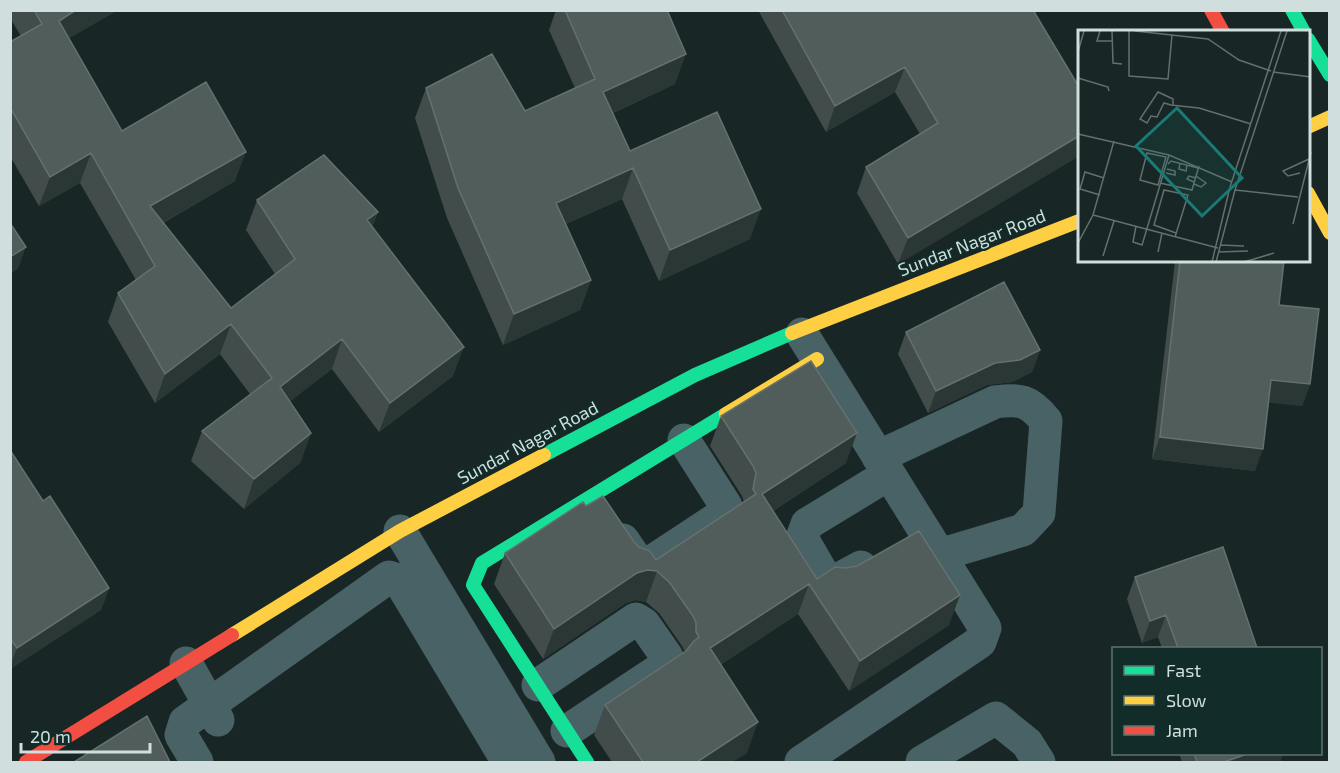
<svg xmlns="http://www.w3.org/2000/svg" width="1340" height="773" font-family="'Exo 2',sans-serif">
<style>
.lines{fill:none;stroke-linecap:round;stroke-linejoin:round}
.street{stroke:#496266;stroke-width:33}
.fast{stroke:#16e098;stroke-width:14}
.slow{stroke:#ffcf43;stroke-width:14}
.jam{stroke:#f24e42;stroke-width:14}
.wall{fill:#424d4b}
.shaded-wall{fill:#2b3735}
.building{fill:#515d5b;stroke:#65716f;stroke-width:1.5}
.labels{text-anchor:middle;stroke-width:4.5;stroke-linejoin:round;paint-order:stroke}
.street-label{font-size:18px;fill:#d0dfdd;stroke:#122c2a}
.inset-road{fill:none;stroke:#62706f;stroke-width:1.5}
.view{fill:#197b74;fill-opacity:0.15;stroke:#197b74;stroke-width:3}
.inset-edge{fill:none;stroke:#d0dfdd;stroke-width:3}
</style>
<rect width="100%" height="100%" fill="#182625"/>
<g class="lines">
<path class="street" d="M878 457 995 402C1021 399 1029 400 1046 421L1039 513 1023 530 939 555
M400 531 539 762
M623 540 638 562 648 564 724 514 726 506 684 440
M861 567 837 580 825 578 802 538 807 524 889 474
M186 663 218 720
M538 685 636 619 644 624 667 657 665 666 567 731
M197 762 181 735 185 722 389 577 399 580 508 762
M801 762 980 642 985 628 802 334
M922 762 996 718 1027 743 1039 762"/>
<path class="fast" d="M1292 10 1304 32
M1308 39 1330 75
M544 455 695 375 792 333
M587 762 473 585 482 563 726 414"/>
<path class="slow" d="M1308 127 1330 117
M1308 193 1330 233
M792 333 1079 221
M726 414 817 359
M232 635 400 531 544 455"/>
<path class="jam" d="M1211 10 1223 32
M26 762 232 635"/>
</g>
<path class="wall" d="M10 10H118L69 38 122 131 235 181 163 223 231 308 275 274 246 230 257 200 378 212 372 227 453 376 379 432 332 369 290 401 311 433 300 463 244 509 191 461 202 431 250 394 220 354 155 403 108 322 118 293 136 280 80 183 39 206 10 156V42L21 36 10 18Z
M556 10H667L675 84 613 113 630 151 750 239 659 281 622 199 566 224 591 280 580 310 503 345 447 218 415 118 426 88 525 111 575 88 549 30Z
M758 10H1040L1035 13 1079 87V156L898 264 857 193 866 167 920 134 895 92 826 132Z
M1175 261H1284L1279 305 1310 384 1302 406 1269 402 1255 471 1152 459Z
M906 332 1040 350 1032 372 1012 382 987 385 928 413 898 354Z
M721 416 846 463 773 511 817 579 949 625 849 691 798 614 720 665 747 753 732 762H612L594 735 605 705 685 652 682 646 659 613 646 602 636 600 626 603 543 659 494 584 505 553 586 506 656 560 744 502 742 496 710 446Z
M10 450 43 501 109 588 101 610 10 669Z
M1135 577 1257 648H1162L1158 637 1142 643 1127 599Z
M1179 753H1283L1280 762H1182Z"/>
<path class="shaded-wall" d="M76 10H118L48 50 59 21Z
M686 54 675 84 592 122 603 92Z
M905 67 895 92 826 132 835 106Z
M1079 136V156L898 264 908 238Z
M246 152 235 181 139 236 150 206Z
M91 153 80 183 39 206 50 177Z
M633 168 622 199 545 233 556 203Z
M761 209 750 239 659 281 670 250Z
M378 212 367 242V220Z
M26 247 18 269 10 274V257Z
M591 280 580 310 503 345 514 314Z
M231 324 220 354 155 403 165 374Z
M342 339 332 369 270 417 280 387Z
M464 347 453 376 379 432 390 403Z
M1040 350 1032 372 1012 382 987 385 928 413 936 391 995 363Z
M1271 380 1310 384 1302 406 1263 402Z
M311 433 300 463 244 509 254 479Z
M857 433 846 463 751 525 762 494Z
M1160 437 1263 449 1255 471 1152 459Z
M647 570 657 571 646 602 636 600 626 603 543 659 554 629 637 573Z
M809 584 798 614 698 679 710 648Z
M109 588 101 610 10 669V666L17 648Z
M960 595 949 625 849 691 860 661Z
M1166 615 1158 637 1142 643 1150 621Z
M758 722 747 753 732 762H697Z
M1250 753H1283L1280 762H1224Z"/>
<path class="building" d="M34 10H76L59 21 122 131 206 82 246 152 150 206 231 308 295 259 257 200 324 155 378 212 367 220 464 347 390 403 342 339 280 387 311 433 254 479 202 431 272 378 231 324 165 374 118 293 155 266 91 153 50 177 10 107V42L42 24Z
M565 10H667L686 54 603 92 630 151 717 112 761 209 670 250 633 168 556 203 591 280 514 314 458 188 426 88 492 54 525 111 595 79Z
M782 10H1033L1079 87V136L908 238 866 167 938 123 905 67 835 106Z
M10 223 26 247 10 257Z
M1180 261H1284L1279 305 1319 309 1310 384 1271 380 1263 449 1160 437Z
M1004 282 1040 350 1020 360 995 363 936 391 906 332Z
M811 361 857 433 762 494 817 579 835 567 846 568 857 566 919 531 960 595 860 661 809 584 710 648 758 722 697 762H643L605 705 686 651 694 641 699 637 696 632V623L693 616 670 583 657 571 647 570 637 573 554 629 505 553 583 502 586 506 603 496 634 542 639 547 650 551 656 560 756 494 753 489 756 473 753 466 721 416Z
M10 450 43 501 50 496 109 588 17 648 10 638Z
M1223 547 1257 648H1178L1166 615 1150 621 1135 577Z
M147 716 170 762H74Z
M1194 753H1250L1224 762H1197Z"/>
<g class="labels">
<g class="street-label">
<text transform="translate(972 243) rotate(-21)" y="6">Sundar Nagar Road</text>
<text transform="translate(528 443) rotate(-28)" y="6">Sundar Nagar Road</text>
</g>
</g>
<g transform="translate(1078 30)">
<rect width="232" height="232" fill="#182625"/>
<path class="inset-road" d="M22 1 19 11H34M34 1 35 33 44 34M51 1V46L90 49 94 5M57 1 130 9 161 30 193 41M0 22 6 1M195 42 233 47M0 48 30 57 31 61M95 75V69L80 62 62 89 69 93 73 86 79 87 86 73 93 75 121 78 173 94M0 104 91 125 154 152M69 123 88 127 80 155 62 150ZM102 133 101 139 108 141 109 135M90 134 93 131 120 138M88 143 97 145V141L89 139M222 143 210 146 205 141 231 129M116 152 109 149 111 146 118 148M82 153 114 160 121 136M116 154 123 157 128 153 118 146M157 160 220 167M22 165 2 159 7 142 26 148M15 185 140 218M215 194 233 122M58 196 55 212 64 215 91 125M97 207 110 165 86 160 76 195 98 203M0 213 15 185 36 111M142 215 166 216M80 222 84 203M140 222 170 221M25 226 36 191M134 232 152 157 203 1M138 232 157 160 209 1M166 232 196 223"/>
<path class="view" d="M99 78 164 148 124 186 58 116Z"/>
<rect width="232" height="232" class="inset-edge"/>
</g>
<rect width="1340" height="773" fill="none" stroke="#d0dfdd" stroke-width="24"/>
<rect x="1112" y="647" width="210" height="108" fill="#122c2a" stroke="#5e7472" stroke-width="1.5"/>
<rect x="1124" y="666" width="30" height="9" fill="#16e098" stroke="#5e7472" stroke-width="1.5"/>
<text x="1166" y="677" font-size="18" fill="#d0dfdd">Fast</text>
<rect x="1124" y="696" width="30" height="9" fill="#ffcf43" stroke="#5e7472" stroke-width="1.5"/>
<text x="1166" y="707" font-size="18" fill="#d0dfdd">Slow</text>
<rect x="1124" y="726" width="30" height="9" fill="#f24e42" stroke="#5e7472" stroke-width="1.5"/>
<text x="1166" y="737" font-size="18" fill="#d0dfdd">Jam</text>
<path d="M21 743v9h129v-9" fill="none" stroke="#d0dfdd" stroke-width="3"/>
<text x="30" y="743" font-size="18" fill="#d0dfdd" stroke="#122c2a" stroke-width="4.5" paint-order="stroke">20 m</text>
</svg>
